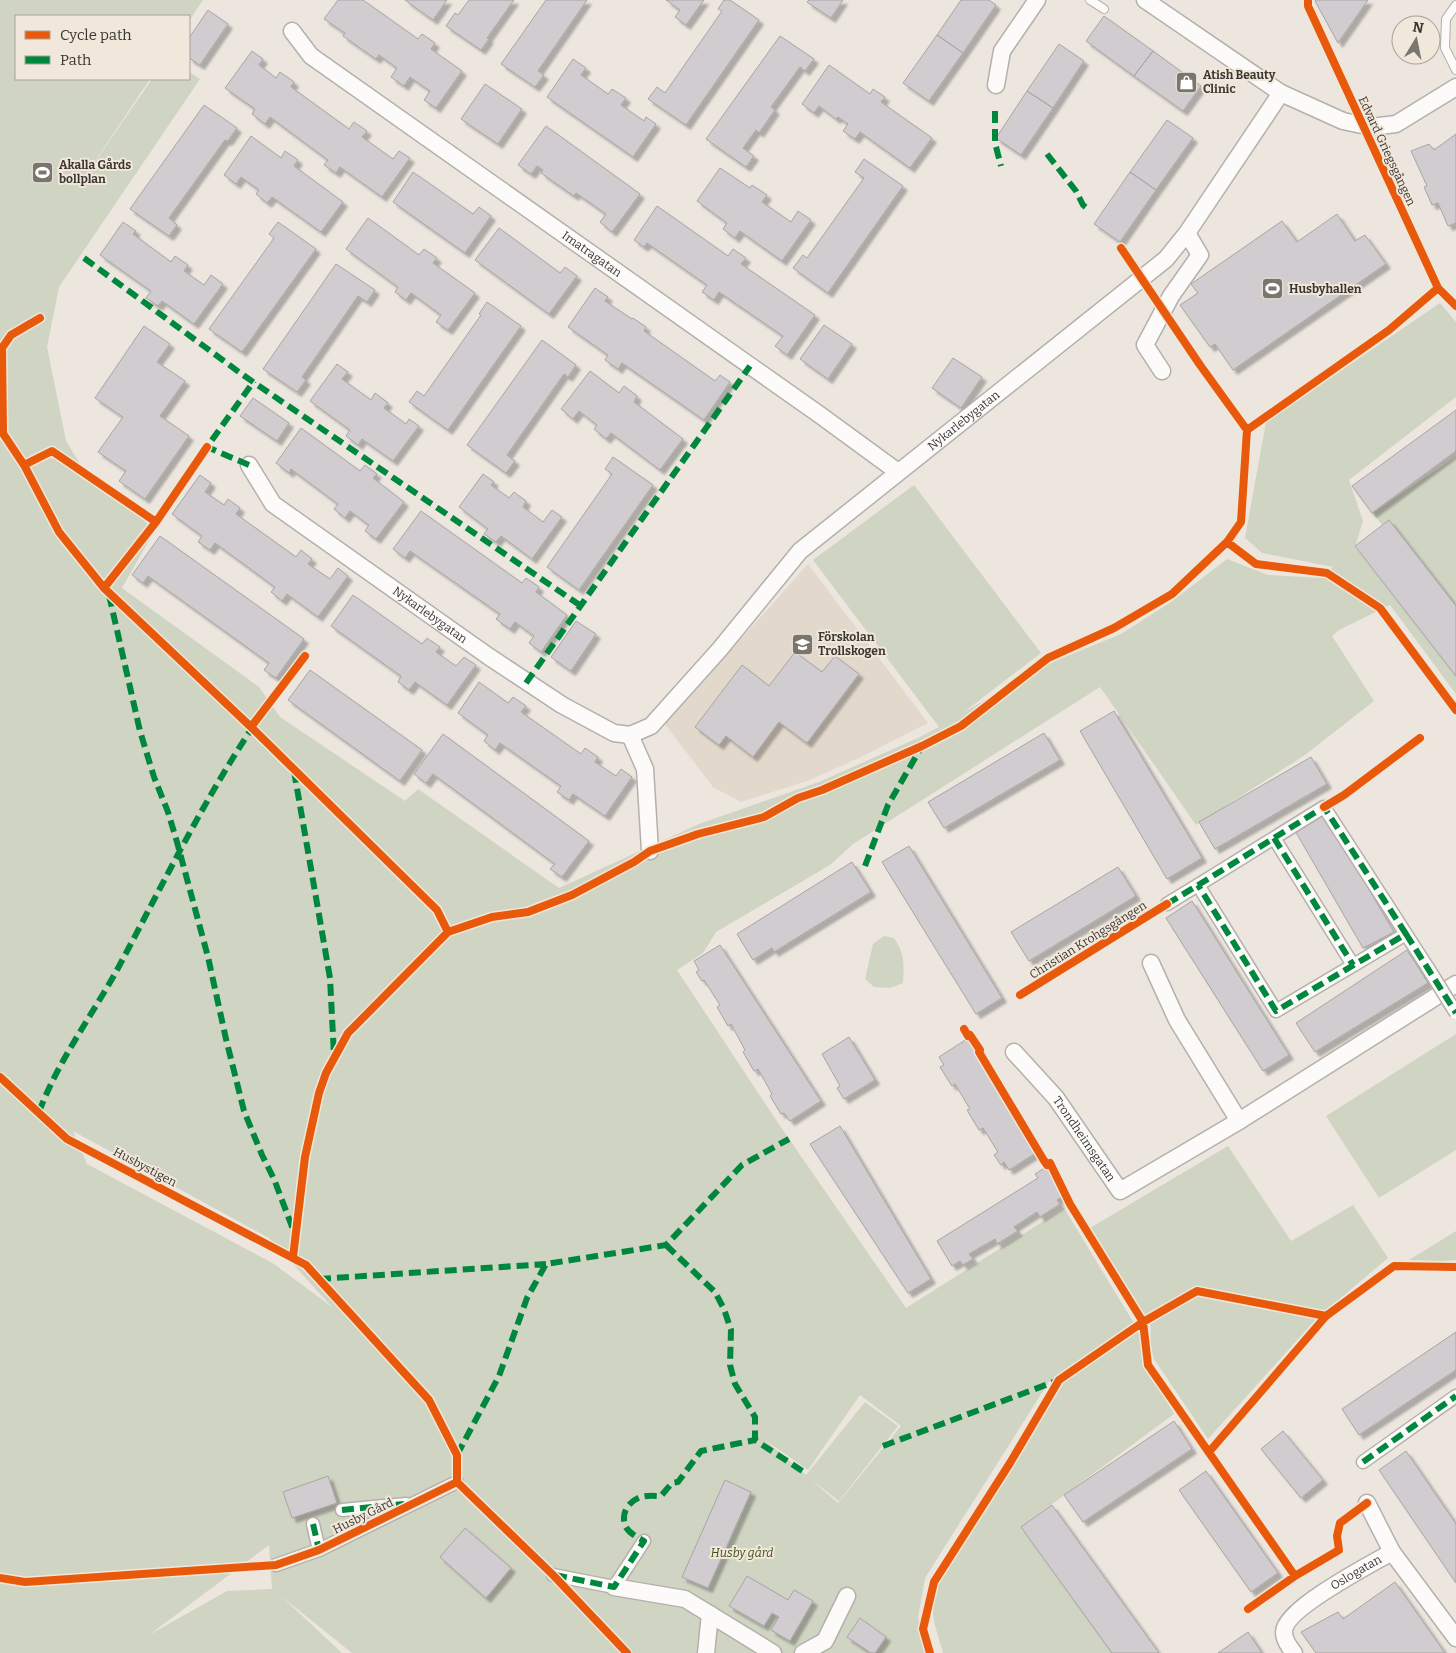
<svg xmlns="http://www.w3.org/2000/svg" width="1456" height="1653" font-family="Bitter,serif">
<style>
.built{fill:#e2d8cb}
.green{fill:#d0d4c2;fill-rule:evenodd}
.building{fill:#d0ccd0;stroke:#a8a5a4;filter:url(#shadow)}
.lines{fill:none;stroke-linecap:round;stroke-linejoin:round}
.service-casing{stroke:#b4b0ab;stroke-width:10}
.pedestrian-casing{stroke:#b4b0ab;stroke-width:15}
.minor-casing{stroke:#b4b0ab;stroke-width:19}
.service{stroke:#fcfbfa;stroke-width:8}
.pedestrian{stroke:#fcfbfa;stroke-width:12}
.minor{stroke:#fcfbfa;stroke-width:16}
.pedestrian-bridge-casing{stroke:#b4b0ab;stroke-width:15;stroke-linecap:butt}
.pedestrian-bridge{stroke:#fcfbfa;stroke-width:12}
.quiet{stroke:#00873e;stroke-width:6;stroke-dasharray:12 6;stroke-linecap:butt}
.cycleway-casing{stroke:#f1e7da;stroke-width:11}
.cycleway{stroke:#e8590c;stroke-width:8}
.labels{text-anchor:middle;stroke-width:4;stroke-linejoin:round;paint-order:stroke}
.poi-label{font-size:12px;font-weight:bold;fill:#3b3833;stroke:#f1e7da;text-anchor:start}
.street-label{font-size:12px;fill:#3b3833;stroke:#f1e7da}
.park-label{font-size:12px;font-style:italic;fill:#3c521a;stroke:#f1e7da}
</style>
<defs>
<filter id="shadow"><feDropShadow dx="4.5" dy="4.5" stdDeviation="1" flood-color="#0004"/></filter>
</defs>
<rect width="100%" height="100%" fill="#ece6df"/>
<path class="built" d="M808 564 928 723 859 758 807 781 741 802 713 787 665 724Z"/>
<path class="green" d="M0 0H203L189 21V16H16V79H150L77 188 152 79H189V72L200 79 59 287 47 347 66 441 85 472 155 530 122 588 259 687 280 717 405 801 418 789 559 888 699 824 819 782 920 737 939 727 813 560 914 485 1041 653 964 712 1055 661 1121 634 1171 602 1227 559 1268 575 1321 578 1333 567 1262 553 1245 538 1266 422 1440 303 1456 322V397L1349 480 1363 521 1355 547 1456 676V694L1390 605 1339 630 1332 636 1374 701 1305 755 1196 825 1100 687 853 844 830 865 716 932 703 953 677 970 778 1123 906 1308 1064 1208 1138 1330 1144 1362 1174 1414 1021 1527 1112 1653H943C934 1620 927 1611 940 1578L1064 1383 1050 1380 925 1578 918 1618 928 1653H352L281 1596 342 1653H0ZM73 1131 269 1238 332 1307 274 1264 87 1164ZM860 1395 901 1426 838 1503 810 1479 839 1501 898 1426 865 1402 806 1475 764 1439 808 1470ZM269 1545 272 1589 227 1591 149 1635Z
M1456 457V610L1372 513Z
M884 936 894 938C905 954 904 964 903 983L890 988 874 987 865 979 873 944Z
M1456 1034V1150L1379 1198 1326 1116Z
M1228 1146 1291 1241 1353 1205 1388 1258 1318 1317 1208 1439 1154 1359 1150 1344 1151 1327 1090 1228Z
M1456 1231V1260L1444 1261 1409 1260Z"/>
<path class="building" d="M338 0H363L418 39 422 34 435 43 431 49 462 71 436 108 424 100 430 91 410 77 404 86 391 77 397 68 379 55 376 59 343 36 345 33 324 19Z
M405 0H447L433 20Z
M469 0H514L487 38 489 39 481 50 446 26 455 13 458 15Z
M546 0H587L538 71 544 75 535 87 501 64Z
M666 0H704L686 25 675 17 680 10Z
M724 0H730L759 20 686 125 648 99 657 87 665 93 722 11 718 9Z
M809 0H843L831 18 807 2Z
M961 0H989L996 5 963 53 937 35Z
M1316 0H1368L1338 43 1315 1Z
M208 10 228 24 200 65 189 58V38Z
M1104 16 1153 51 1134 76 1086 41Z
M937 35 963 53 929 101 903 83Z
M780 36 814 59 805 71 800 67 771 107 775 110 759 133 756 130 743 148 754 156 746 167 706 139Z
M1059 44 1084 61 1053 108 1027 91Z
M252 51 263 59 259 65 276 78 280 72 294 82 291 87 349 129 354 122 367 131 362 137 393 159 399 151 410 158 382 197 340 167 336 173 324 165 328 160 270 117 265 124 252 114 255 109 225 88Z
M1153 51 1201 86 1183 111 1134 76Z
M573 59 586 68 581 75 608 94 612 89 626 98 621 105 644 121 646 117 656 124 633 157 547 97Z
M829 65 870 94 873 89 885 97 881 102 932 138 910 168 860 132 855 139 843 131 848 124 838 117 836 119 819 106 814 113 802 104Z
M485 84 522 109 498 144 461 119Z
M1027 91 1053 108 1021 155 996 138Z
M204 105 237 128 228 141 225 140 169 218 177 225 169 236 130 209Z
M1167 120 1193 138 1156 190 1130 172Z
M546 126 640 194 612 232 600 222 606 214 576 193 574 196 541 173 543 170 537 166 531 174 518 165Z
M1456 134V223L1448 226 1438 203 1432 205 1424 187 1427 186 1411 151 1429 144 1434 150Z
M251 136 281 158 285 151 298 160 294 166 343 202 321 232 272 197 267 203 256 194 259 190 241 177 236 184 224 175Z
M864 159 903 186 828 293 793 268 803 255 807 258 864 178 855 172Z
M720 168 750 188 752 185 767 195 762 202 791 222 798 211 811 220 782 261 740 231 735 238 723 229 727 223 697 201Z
M413 172 473 214 479 207 491 216 465 253 393 202Z
M1130 172 1156 190 1120 242 1094 224Z
M657 206 728 256 733 249 746 258 741 264 815 315 787 355 775 346 783 336 719 292 714 300 702 292 707 285 647 243 644 247 634 240Z
M1337 214 1355 241 1365 235 1386 264 1233 370 1215 344 1210 347 1180 305 1198 293 1191 284 1282 221 1297 242Z
M368 218 419 255 424 249 437 258 433 263 475 293 448 330 436 322 441 315 411 293 406 300 395 292 398 287 346 249Z
M123 222 136 231 133 234 171 262 175 256 188 265 184 271 204 285 211 275 223 284 194 324 162 301 158 306 146 298 151 291 100 255Z
M278 222 316 249 242 352 209 329 274 238 269 234Z
M499 228 560 273 565 267 577 276 549 314 475 260Z
M336 264 375 290 367 302 358 296 302 377 306 380 297 392 263 369Z
M595 288 608 297 605 301 632 319 633 318 646 327 644 331 715 381 720 375 730 382 704 420 622 363 618 369 605 360 608 355 568 327Z
M487 302 521 326 448 430 409 402 417 391 424 396 481 315 479 314Z
M824 325 852 344 828 379 800 359Z
M144 326 170 344 157 362 185 381 160 416 189 436 145 499 119 481 126 471 98 452 123 417 95 398Z
M542 340 576 365 568 377 564 374 507 455 515 461 506 473 467 445Z
M953 358 982 377 961 408 932 388Z
M337 364 348 372 342 379 371 400 375 393 388 403 384 408 406 424 409 419 419 426 393 461 362 439 358 445 346 436 350 430 310 401Z
M590 371 619 393 624 386 637 396 634 402 683 439 660 470 611 433 606 439 594 429 597 425 579 411 573 419 561 409Z
M253 398 289 423 277 441 240 416Z
M1456 410V451L1372 513 1352 486Z
M301 428 360 471 365 465 377 474 373 478 404 502 376 539 365 531 369 525 350 511 345 518 334 509 338 504 291 469 289 473 276 463Z
M613 457 653 485 579 590 547 567 612 474 605 469Z
M483 474 494 482 491 485 509 498 514 492 526 501 523 507 543 522 552 510 562 517 532 559 501 536 496 542 484 534 488 529 459 507Z
M200 475 211 483 205 492 224 505 228 499 240 508 236 514 296 557 301 550 312 559 308 564 330 579 338 568 348 576 318 617 287 594 282 601 271 592 275 587 215 543 210 550 198 542 202 536 172 514Z
M421 511 522 583 526 578 539 587 536 592 567 615 541 652 529 643 534 636 515 622 510 629 496 619 500 614 410 551 405 558 393 549Z
M1389 520 1456 606V676L1355 546Z
M160 536 304 639 276 678 264 670 269 663 148 576 143 583 132 575Z
M353 595 422 644 427 638 440 647 436 652 456 666 464 657 476 665 447 705 415 682 409 690 398 682 401 676 331 626Z
M576 621 596 634 571 671 551 657Z
M795 652 822 672 835 656 859 674 807 743 779 722 753 757 726 736 719 745 695 727 742 665 769 686Z
M310 670 422 750 400 781 288 700Z
M479 682 508 703 513 697 526 706 521 712 581 754 585 748 598 757 595 762 616 776 621 769 632 777 605 816 573 794 569 800 557 792 561 786 500 743 495 750 484 741 488 735 458 713Z
M1114 711 1202 858 1167 879 1080 731Z
M1044 733 1060 760 944 828 928 802Z
M443 734 589 841 562 877 550 869 555 864 433 774 426 783 414 774Z
M1311 757 1327 784 1215 849 1199 822Z
M1323 811 1394 932 1363 948 1294 829Z
M909 846 1002 998 976 1014 882 862Z
M852 862 871 892 774 952 772 948 753 960 737 934Z
M1118 867 1136 896 1029 961 1011 932Z
M1192 901 1289 1055 1263 1071 1166 918Z
M720 945 821 1101 790 1121 784 1113 781 1114 770 1096 772 1094 758 1069 754 1071 743 1052 745 1050 731 1024 728 1026 717 1007 720 1005 704 980 702 981 696 972 699 970 694 961Z
M1407 950 1428 983 1315 1052 1296 1023Z
M849 1037 875 1080 844 1099 837 1088 840 1086 822 1054Z
M970 1037 979 1051 976 1052 1036 1153 1009 1170 1004 1162 1001 1165 994 1155 998 1152 983 1128 979 1130 967 1110 970 1109 955 1084 952 1086 940 1067 944 1065 939 1057Z
M840 1126 931 1279 908 1293 810 1144Z
M1049 1165 1056 1177 1055 1178 1065 1195 1057 1200 1060 1204 1040 1217 1037 1212 1014 1227 1018 1231 997 1244 995 1239 969 1254 973 1259 963 1265 960 1261 952 1266 937 1241 1038 1178 1035 1174Z
M1456 1332V1370L1359 1435 1342 1409Z
M1174 1421 1192 1449 1083 1522 1064 1495Z
M1283 1431 1323 1480 1301 1498 1261 1449Z
M1406 1451 1456 1524V1583L1379 1470Z
M1206 1471 1278 1573 1251 1592 1179 1490Z
M328 1476 337 1503 292 1518 283 1492Z
M725 1480 751 1492 708 1588 682 1577Z
M1052 1505 1159 1653H1112L1021 1527Z
M465 1528 511 1568 486 1598 440 1557Z
M747 1576 788 1600 794 1590 813 1601 790 1641 771 1630 779 1617 772 1613 764 1626 729 1606Z
M1395 1582 1445 1653H1316L1301 1632 1338 1612 1343 1619Z
M860 1618 886 1637 875 1653H871L847 1637Z
M1248 1632 1262 1653H1218Z"/>
<g class="lines">
<defs>
<path id="service" d="M1090 0 1104 9
M1456 5 1446 19 1445 48 1456 70"/>
<path id="pedestrian" d="M1274 838 1353 965
M1167 904C1220 872 1272 839 1324 807L1406 934 1276 1011 1198 885
M1406 934 1428 968
M1363 1462 1456 1396
M342 1510 406 1504
M313 1524 319 1550
M276 1565 319 1550 457 1482
M553 1575 614 1587 644 1541"/>
<g id="minor">
<path d="M1145 0 1281 93 1343 121 1371 127 1396 124 1456 87"/>
<path id="s1" d="M292 31 311 56 820 415 898 472"/>
<path d="M996 85 1002 51 1037 0"/>
<path d="M1162 371 1145 345 1171 296 1200 255 1187 233"/>
<path id="s2" d="M249 465 273 504 488 656 562 705 614 733 630 735 651 726 720 649 800 551 1166 259 1187 233 1281 93"/>
<path d="M630 735 645 769 650 851"/>
<path d="M1151 963 1177 1020 1239 1121"/>
<path id="s3" d="M1014 1052 1056 1098 1120 1191 1239 1121 1456 984"/>
<path d="M1367 1503 1392 1552"/>
<path d="M614 1587 685 1599 773 1653"/>
<path d="M706 1653 710 1614"/>
<path d="M803 1653 825 1641 847 1596"/>
<path id="s4" d="M1294 1653C1289 1647 1284 1640 1284 1632 1284 1609 1371 1564 1392 1552L1456 1638"/>
</g>
</defs>
<use href="#service" class="service-casing"/>
<use href="#pedestrian" class="pedestrian-casing"/>
<use href="#minor" class="minor-casing"/>
<use href="#service" class="service"/>
<use href="#pedestrian" class="pedestrian"/>
<use href="#minor" class="minor"/>
<defs>
<path id="pedestrian-bridge" d="M1428 968 1456 1013"/>
</defs>
<use href="#pedestrian-bridge" class="pedestrian-bridge-casing"/>
<use href="#pedestrian-bridge" class="pedestrian-bridge"/>
<path class="quiet" d="M995 111V143L1001 166
M1047 154 1076 191 1083 205 1088 209
M84 258 243 375 581 606
M249 465 207 447 254 381
M109 595 140 731 154 777 168 812 177 842 208 957 226 1039 244 1111 262 1155 274 1179 294 1232
M526 683 750 366
M294 771 330 978 334 1055
M1274 838 1353 965
M865 866 888 805 922 746
M1167 904C1220 872 1272 839 1324 807L1406 934 1276 1011 1198 885
M1406 934 1456 1013
M39 1112C58 1061 91 1017 117 970 161 888 201 805 252 728
M666 1245 715 1292 724 1309 731 1330 730 1365 735 1384 755 1417V1440L807 1474
M319 1279 546 1264
M883 1446 1059 1380
M457 1455 499 1376 527 1298 546 1264 666 1245 742 1165 789 1139
M1363 1462 1456 1396
M342 1510 404 1504
M313 1524 319 1550
M555 1575 614 1587 644 1541C637 1537 628 1533 625 1525 621 1512 629 1501 641 1497 647 1495 655 1496 661 1496L672 1483 678 1482 701 1451 755 1440"/>
<defs>
<path id="cycleway" d="M1308 0V6L1438 288 1456 306
M0 429 24 465 59 532 104 588 251 727 437 910 448 932
M1247 430 1389 330 1438 288
M3 431 2 348 11 335 40 318
M24 465 52 451 156 522
M1227 542 1256 564 1327 573 1380 608 1456 710
M104 588 156 522 207 447
M251 727 305 656
M1324 807 1344 795 1420 738
M1020 995 1167 904
M964 1029 968 1036 970 1035 980 1050 979 1052 1043 1159 1047 1165 1050 1163 1070 1204 1143 1322 1148 1365 1295 1576
M0 1077 67 1139 306 1265 429 1400 457 1455V1482L553 1575 627 1653
M293 1257 305 1157 319 1093 326 1073 348 1033 448 932 492 917 528 912 572 895 634 862 650 851 698 834 764 817 798 798 822 790 922 746 961 726 1048 658 1114 628 1172 594 1227 542 1241 522 1247 430 1200 365 1121 248
M1209 1452 1326 1316 1394 1266 1456 1267
M0 1578 25 1582 276 1565 319 1550 457 1482
M1248 1609 1295 1576 1339 1550 1337 1536 1340 1523 1367 1503
M930 1653 923 1629 934 1582 1010 1463 1059 1380 1143 1322 1197 1291 1326 1316"/>
</defs>
<use href="#cycleway" class="cycleway-casing"/>
<use href="#cycleway" class="cycleway"/>
</g>
<defs>
<symbol id="shop-square" viewBox="-11 -11 22 22"><rect x="-9" y="-9" width="18" height="18" rx="4" fill="#79756f" stroke="#f1e7da"/><path d="M-5-2.5h2.3a2.7 3.5 0 0 1 5.4 0H5L5.5 6h-11ZM-1.5-2.5h3a1.5 2.3 0 0 0-3 0Z" fill="#fff"/></symbol>
<symbol id="stadium-square" viewBox="-11 -11 22 22"><rect x="-9" y="-9" width="18" height="18" rx="4" fill="#79756f" stroke="#f1e7da"/><path d="M0-5a6.5 5 0 1 0 0 10a6.5 5 0 1 0 0-10ZM-3.5-1.8h7v3.6h-7Z" fill="#fff"/></symbol>
<symbol id="school-square" viewBox="-11 -11 22 22"><rect x="-9" y="-9" width="18" height="18" rx="4" fill="#79756f" stroke="#f1e7da"/><path d="M0-5L7-2L0 1L-7-2ZM-4 1L0 2.5L4 1V4Q0 6-4 4Z" fill="#fff"/></symbol>
</defs>
<g fill-rule="evenodd">
<use href="#shop-square" x="1174" y="70" width="25" height="25"/>
<use href="#stadium-square" x="30" y="160" width="25" height="25"/>
<use href="#stadium-square" x="1260" y="276" width="25" height="25"/>
<use href="#school-square" x="790" y="632" width="25" height="25"/>
</g>
<g class="labels">
<g class="poi-label">
<text x="1203" y="79">Atish Beauty<tspan x="1203" dy="14">Clinic</tspan></text>
<text x="59" y="169">Akalla Gårds<tspan x="59" dy="14">bollplan</tspan></text>
<text x="1289" y="293">Husbyhallen</text>
<text x="818" y="641">Förskolan<tspan x="818" dy="14">Trollskogen</tspan></text>
</g>
<g class="street-label">
<text transform="translate(1387 151) rotate(65)" y="4">Edvard Griegsgången</text>
<text dy="4" stroke="none"><textPath href="#s1" startOffset="375">Imatragatan</textPath></text>
<text dy="4" stroke="none"><textPath href="#s2" startOffset="935">Nykarlebygatan</textPath></text>
<text dy="4" stroke="none"><textPath href="#s2" startOffset="238">Nykarlebygatan</textPath></text>
<text transform="translate(1088 940) rotate(-32)" y="4">Christian Krohgsgången</text>
<text dy="4" stroke="none"><textPath href="#s3" startOffset="112">Trondheimsgatan</textPath></text>
<text transform="translate(145 1167) rotate(28)" y="4">Husbystigen</text>
<text transform="translate(363 1516) rotate(-26)" y="4">Husby Gård</text>
<text dy="4" stroke="none"><textPath href="#s4" startOffset="119">Oslogatan</textPath></text>
</g>
<g class="park-label">
<text x="742" y="1557">Husby gård</text>
</g>
</g>
<rect x="15" y="15" width="175" height="65" fill="#f1e7da" stroke="#a8a197"/>
<rect x="25" y="31" width="25" height="8" fill="#e8590c" stroke="#a8a197"/>
<text x="60" y="40" font-size="15" fill="#3b3833">Cycle path</text>
<rect x="25" y="56" width="25" height="8" fill="#00873e" stroke="#a8a197"/>
<text x="60" y="65" font-size="15" fill="#3b3833">Path</text>
<g transform="translate(1416 40) rotate(10)"><circle r="24" fill="#f1e7da" stroke="#a8a197"/>
<path d="M0-4L9 19L0 12L-9 19Z" fill="#79756f"/>
<text y="-8" font-size="14" font-weight="bold" text-anchor="middle" fill="#3b3833">N</text>
</g>
</svg>
